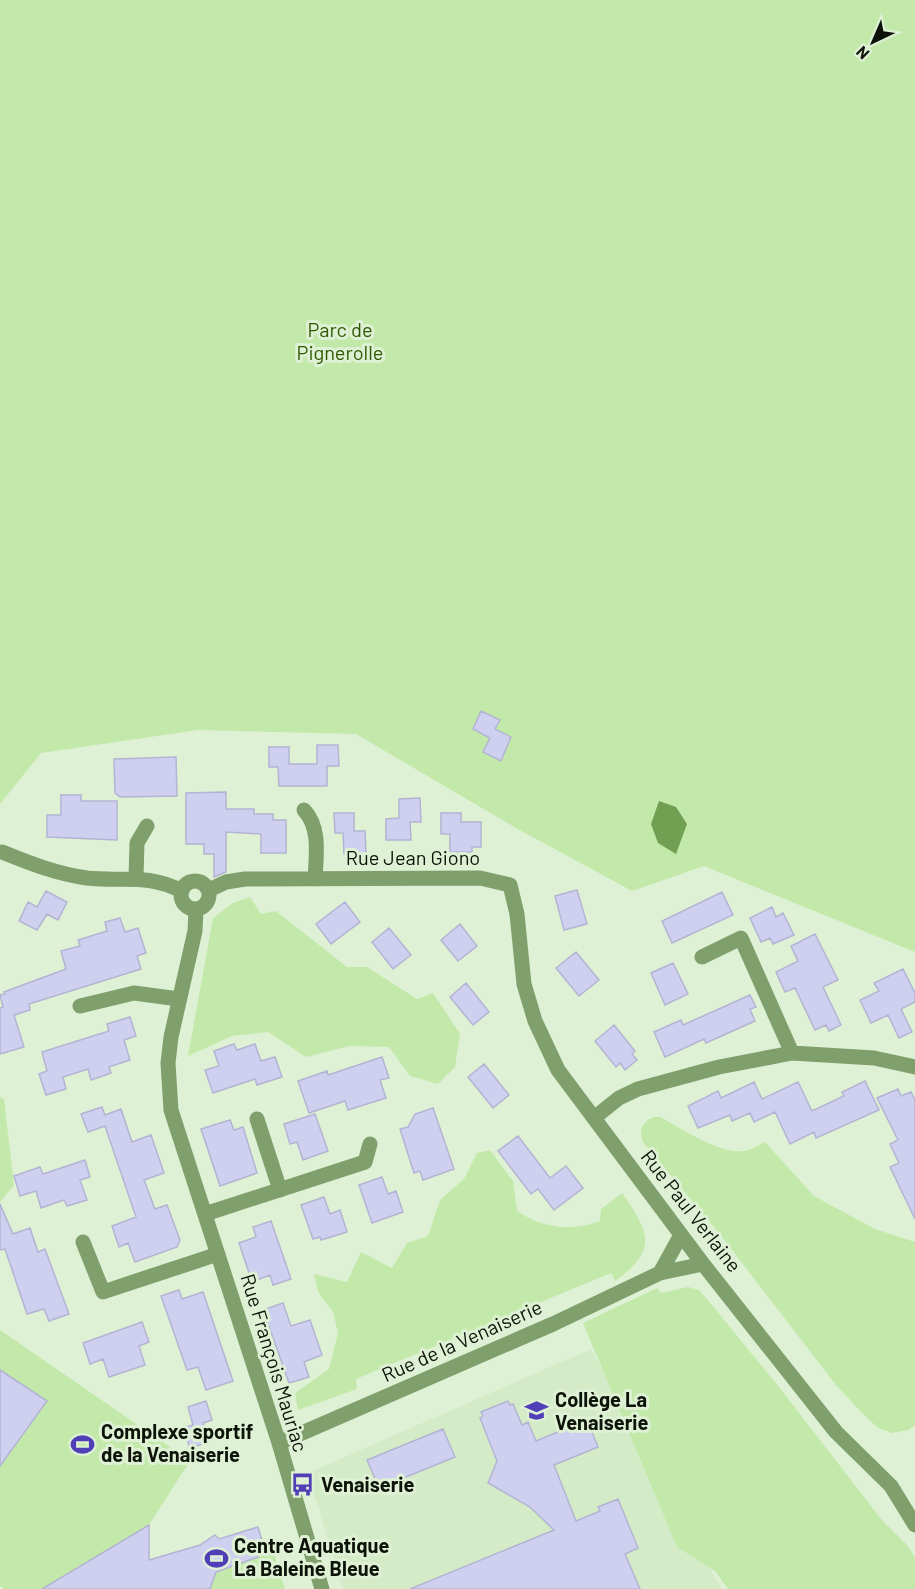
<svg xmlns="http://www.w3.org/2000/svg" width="915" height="1589" font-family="Barlow,sans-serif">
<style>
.built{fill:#d4ebc7}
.green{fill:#c2e9aa}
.water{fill:#71a052}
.building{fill:#cfd0ef;stroke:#b3b4d3;stroke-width:1.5}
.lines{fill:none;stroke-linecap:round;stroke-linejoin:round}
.street{stroke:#7f9f6c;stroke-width:15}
.labels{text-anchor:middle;stroke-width:6;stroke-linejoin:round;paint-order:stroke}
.park-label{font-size:20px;fill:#2f5a03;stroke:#dff1d5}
.street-label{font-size:20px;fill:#0d1309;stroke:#dff1d5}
.poi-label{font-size:20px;font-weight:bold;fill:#0d1309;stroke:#dff1d5;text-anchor:start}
</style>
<rect width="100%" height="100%" fill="#dff1d5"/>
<path class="built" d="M591 1349 698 1549 722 1589H343L308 1473Z"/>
<path class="green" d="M0 0H915V952L704 866 632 891 516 828 356 734 198 730 41 753 0 804Z
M250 897 261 914 276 911 347 967H367L417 999 433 993 460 1034 455 1067 438 1084 410 1076 389 1047 349 1046 306 1057 268 1032 232 1036 188 1056 213 918 233 903Z
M0 1097 4 1099 14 1185 0 1202Z
M655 1117H660C681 1128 724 1158 748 1150 753 1149 759 1145 765 1142L814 1196 875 1229 915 1242V1425L908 1430 892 1433 878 1428 864 1415 836 1385 722 1237 643 1142C638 1130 643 1120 655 1117Z
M490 1150 513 1181 517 1211C542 1228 571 1232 600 1221L601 1209 622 1193C649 1231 659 1250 615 1281L611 1273 356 1379 357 1389 298 1410 295 1393 329 1369 338 1333 333 1312 318 1292 314 1274 347 1282 361 1252 392 1268 407 1243 428 1236 440 1200 464 1179 477 1153Z
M688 1287 699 1290 712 1305 779 1387 881 1519 907 1545 915 1557V1589H728L715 1571 677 1547 583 1323 657 1288 661 1293Z
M0 1330 190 1461 149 1525V1560L200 1545 215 1535 219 1539 258 1527 262 1543 270 1540 285 1589H4L0 1586Z"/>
<path class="water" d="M659 801 676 807 687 824 676 854 658 843 651 824Z"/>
<path class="building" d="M481 711 500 720 495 729 511 737 501 761 483 752 490 738 473 729Z
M317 745H338L339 766H327V786H279L278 767H269V747H289V764H317Z
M176 757 177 796 120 797 115 793 114 759Z
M226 792V809H254V814H273V820H286V853H261V834L226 832V872L214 877V854H204V844H186V793Z
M61 795H81V801H117V840L47 837V815H61Z
M420 798 421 822H410L411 840H386V819L399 818V799Z
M334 813H354V831H365L366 854H344L343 833H335Z
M441 813H461V822H481V847H472V852H450V834H441Z
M577 890 587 924 564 930 555 896Z
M46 891 67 902 58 920 47 914 37 930 19 921 28 902 37 907Z
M722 892 733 915 672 943 662 921Z
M345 902 360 922 331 944 316 924Z
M772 907 776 917 783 913 794 935 773 944 770 938 761 942 750 918Z
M120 918 125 932 138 928 146 953 137 956 141 969 29 1004 30 1010 14 1015 24 1047 0 1054V1008L3 1007 0 995 5 994 4 992 66 969 61 951 80 946 78 940 107 931 105 922Z
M460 924 477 946 458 961 441 940Z
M389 928 411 955 393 969 372 942Z
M815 934 838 980 823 987 841 1025 829 1031 826 1025 815 1030 795 988 785 992 776 972 798 961 791 946Z
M576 952 599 980 579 996 556 968Z
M673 963 688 994 665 1005 651 973Z
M903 969 915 993V1002L901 1009 912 1032 899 1038 888 1015 871 1023 860 1000 879 991 874 983Z
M466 983 489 1012 473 1025 450 997Z
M750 995 756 1007 750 1009 755 1021 706 1043 704 1039 665 1057 654 1032 681 1020 683 1025Z
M130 1017 136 1036 124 1040 130 1060 109 1067 111 1073 91 1080 88 1069 63 1077 66 1089 46 1095 39 1074 47 1071 42 1052 109 1031 107 1024Z
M614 1025 635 1051 632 1054 637 1060 625 1070 620 1063 616 1067 595 1041Z
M234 1044 237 1050 255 1044 261 1061 275 1057 282 1077 257 1085 255 1079 213 1093 205 1070 219 1066 214 1051Z
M382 1057 389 1078 380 1080 386 1098 348 1110 345 1101 309 1113 298 1081 327 1071 328 1075Z
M484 1064 509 1095 493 1108 468 1077Z
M865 1081 879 1110 816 1138 814 1132 790 1144 775 1112 754 1122 750 1113 732 1121 730 1115 698 1128 688 1106 718 1091 721 1098 754 1082 762 1099 798 1082 812 1111 844 1096 842 1092Z
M898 1089 901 1096 911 1092 915 1100V1219L890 1167 899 1163 890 1144 898 1140 877 1098Z
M102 1107 105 1115 121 1109 132 1142 151 1135 164 1173 144 1180 155 1209 167 1205 180 1240 177 1247 135 1262 128 1243 119 1247 112 1226 136 1217 105 1126 88 1132 81 1114Z
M433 1108 454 1169 423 1180 420 1171 414 1173 400 1129 408 1127 415 1114Z
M315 1114 328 1151 303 1160 297 1142 290 1144 284 1124Z
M230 1120 234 1130 243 1127 257 1173 220 1186 201 1129Z
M518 1136 550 1178 566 1166 583 1188 554 1210 538 1189 531 1194 498 1151Z
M85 1160 90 1177 80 1180 87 1200 67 1206 64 1200 41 1208 36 1191 20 1196 14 1176 40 1167 43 1174Z
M382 1177 388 1194 396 1191 403 1212 372 1223 359 1185Z
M324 1197 330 1214 340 1210 347 1232 321 1240 320 1237 313 1239 301 1205Z
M0 1204 13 1234 30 1228 38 1252 45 1249 69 1314 49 1321 44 1309 27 1314 5 1249 0 1250Z
M271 1221 291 1279 273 1285 270 1275 252 1282 239 1243 256 1237 253 1227Z
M179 1290 182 1299 203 1292 233 1381 206 1390 198 1367 187 1370 161 1296Z
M283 1303 291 1326 310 1320 322 1355 304 1362 309 1377 289 1383 266 1318 269 1317 266 1309Z
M142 1322 149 1342 139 1346 145 1365 109 1377 103 1359 90 1364 83 1343Z
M0 1370 47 1401 0 1466Z
M206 1401 212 1420 203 1423 209 1442 190 1448 183 1428 193 1425 188 1407Z
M508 1401 510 1405 513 1404 522 1425 528 1422 536 1441 587 1420 598 1447 554 1465 576 1521 600 1511 598 1507 618 1499 638 1548 625 1554 640 1589H410L554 1530 530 1507 488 1483 497 1461 480 1418 483 1416 481 1412Z
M443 1429 455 1457 379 1488 367 1460Z
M149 1525V1560L200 1545 215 1535 219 1539 258 1527 265 1551 257 1554 258 1557 216 1572 210 1589H42Z"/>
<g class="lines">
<path class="street" d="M304 810C321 828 316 856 315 879
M2 852C29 863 57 874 87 878 124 882 146 873 182 891
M136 878 137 843 147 826
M181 895a14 14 0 1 1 28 0a14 14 0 1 1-28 0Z
M209 890 226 882 245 879 480 878 510 885 517 914 524 984 535 1021 558 1070 703 1264 836 1432 891 1486 915 1525
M196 909 195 931 171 1037 168 1063 171 1110 279 1443 322 1589
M702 957 741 938 792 1053
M80 1006 134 993 179 999
M594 1118 619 1098 638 1089 719 1067 792 1053 874 1058 915 1067
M257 1119 280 1190
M205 1214 365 1162 370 1144
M83 1242 103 1292 218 1254
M660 1273 681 1235
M279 1443 553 1324 660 1273 703 1264"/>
</g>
<defs>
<symbol id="school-bare" viewBox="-9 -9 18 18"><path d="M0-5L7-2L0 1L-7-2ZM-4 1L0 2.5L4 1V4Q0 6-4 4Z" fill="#513fb7" stroke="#dff1d5" stroke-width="2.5" paint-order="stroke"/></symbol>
<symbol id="stadium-bare" viewBox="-9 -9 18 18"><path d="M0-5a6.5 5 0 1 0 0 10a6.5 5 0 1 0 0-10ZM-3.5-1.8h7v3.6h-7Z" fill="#513fb7" stroke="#dff1d5" stroke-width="2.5" paint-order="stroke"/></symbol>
<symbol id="bus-bare" viewBox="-9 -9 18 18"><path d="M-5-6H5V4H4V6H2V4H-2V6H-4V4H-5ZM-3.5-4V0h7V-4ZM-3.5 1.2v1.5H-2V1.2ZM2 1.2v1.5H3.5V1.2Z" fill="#513fb7" stroke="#dff1d5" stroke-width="2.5" paint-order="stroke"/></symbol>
</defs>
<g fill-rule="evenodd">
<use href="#school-bare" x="520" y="1394" width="33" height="33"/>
<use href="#stadium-bare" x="66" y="1428" width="33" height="33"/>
<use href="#bus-bare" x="286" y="1468" width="33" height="33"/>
<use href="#stadium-bare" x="200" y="1542" width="33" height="33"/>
</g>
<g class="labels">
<g class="park-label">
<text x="340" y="337">Parc de<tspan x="340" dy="23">Pignerolle</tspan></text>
</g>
<g class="street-label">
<text x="413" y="865">Rue Jean Giono</text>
<text transform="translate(691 1211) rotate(52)" y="7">Rue Paul Verlaine</text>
<text transform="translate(462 1341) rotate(-24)" y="7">Rue de la Venaiserie</text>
<text transform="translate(274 1363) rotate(73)" y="7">Rue François Mauriac</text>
</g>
<g class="poi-label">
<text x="555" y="1407">Collège La<tspan x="555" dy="23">Venaiserie</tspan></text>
<text x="101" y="1439">Complexe sportif<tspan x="101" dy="23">de la Venaiserie</tspan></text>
<text x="321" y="1492">Venaiserie</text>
<text x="234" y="1553">Centre Aquatique<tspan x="234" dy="23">La Baleine Bleue</tspan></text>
</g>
</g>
<g transform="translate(873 42) rotate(224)" stroke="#dff1d5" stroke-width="4.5" paint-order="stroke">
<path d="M0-4.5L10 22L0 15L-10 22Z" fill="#0d1309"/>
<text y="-9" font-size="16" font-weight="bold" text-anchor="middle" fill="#0d1309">N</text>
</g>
</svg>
